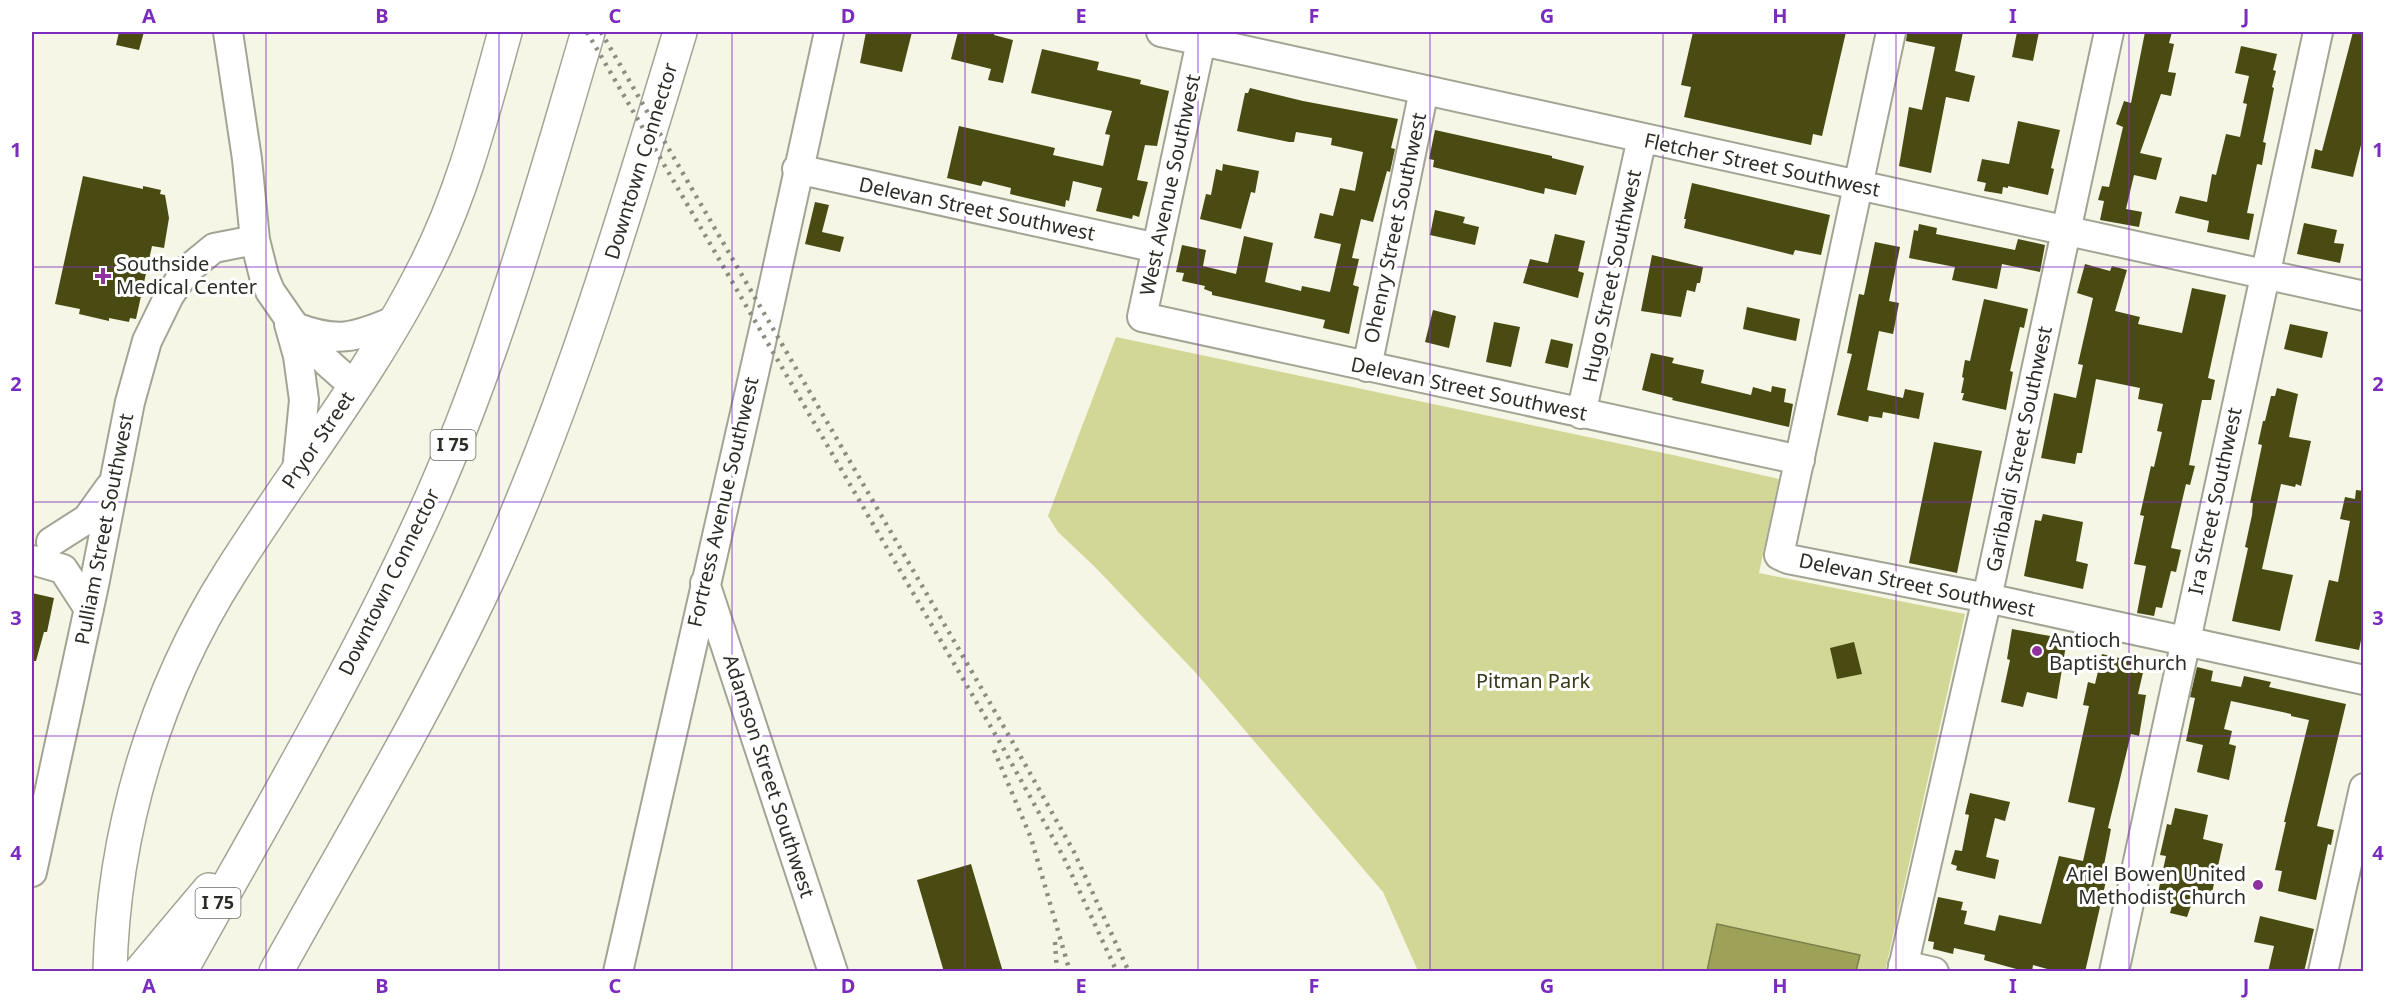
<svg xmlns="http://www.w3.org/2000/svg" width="2395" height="1003" font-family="'Noto Sans',sans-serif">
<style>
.green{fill:#d2d796}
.water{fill:#9ea259;stroke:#7c7f4a;stroke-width:1.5}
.building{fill:#494b12}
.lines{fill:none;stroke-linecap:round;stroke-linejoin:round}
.minor-casing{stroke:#a2a494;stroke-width:32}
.major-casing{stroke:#a2a494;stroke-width:36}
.highway-casing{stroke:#a2a494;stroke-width:36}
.minor{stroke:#fff;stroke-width:28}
.major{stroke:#fff;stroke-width:33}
.highway{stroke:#fff;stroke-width:33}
.rail{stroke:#8d8e82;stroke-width:4.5;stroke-dasharray:3 6;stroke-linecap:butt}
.grid{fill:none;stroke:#7b2cbf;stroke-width:1.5;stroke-opacity:0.55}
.poi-dot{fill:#8e329d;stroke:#fff;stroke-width:2}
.labels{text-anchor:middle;stroke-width:6;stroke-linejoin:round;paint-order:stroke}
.shield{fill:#fff;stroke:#6b6c67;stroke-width:1.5}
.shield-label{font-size:18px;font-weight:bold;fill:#2c2d26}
.street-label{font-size:20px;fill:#2c2d26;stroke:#fff}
.poi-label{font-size:20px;fill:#2c2d26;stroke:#fff;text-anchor:start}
.park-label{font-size:20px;fill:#363817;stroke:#fff}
.neatline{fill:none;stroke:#7b2cbf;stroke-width:2}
.grid-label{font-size:20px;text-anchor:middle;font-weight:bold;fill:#7b2cbf}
</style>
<rect width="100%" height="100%" fill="#f5f6e5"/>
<path class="green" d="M1116 337 1673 455 1779 479 1759 573 1965 614 1885 971H1418L1383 892 1196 673 1095 567 1058 532 1048 516Z"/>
<path class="water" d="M1717 924 1860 955 1856 971H1707Z"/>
<path class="building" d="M119 32H144L139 50 116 45Z
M866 32H912L902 72 860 63Z
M958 32H995L994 35 1013 40 1003 83 988 80 991 69 951 59Z
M1693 32H1846L1822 136 1813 134 1811 145 1684 117 1691 87 1681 85Z
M1907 32H1963L1955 71 1975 76 1969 102 1946 97 1931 173 1899 166 1909 107 1922 110 1935 47 1906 41Z
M2017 32H2039L2033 61 2012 57Z
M2145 32H2172L2169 43 2174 44 2168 72 2176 73 2171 96 2161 94 2140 153 2162 158 2156 180 2134 175 2126 209 2142 212 2139 227 2100 220 2104 201 2098 200 2102 186 2109 187 2123 127 2116 124 2124 101 2131 103Z
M2353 32H2364V133L2353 177 2311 168 2315 149 2322 151Z
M2241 46 2277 54 2273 70 2276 71 2272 87 2274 88 2263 142 2266 143 2262 165 2257 164 2247 213 2254 214 2249 240 2207 232 2209 221 2175 213 2180 196 2207 202 2212 174 2216 175 2226 134 2240 137 2247 104 2243 103 2249 76 2235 73Z
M1042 49 1099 62 1097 70 1141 80 1140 84 1169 91 1157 146 1145 145 1137 180 1148 182 1139 217 1133 215 1132 219 1096 211 1102 188 1073 181 1069 201 1066 200 1065 207 1010 194 1011 188 983 181 981 186 947 178 959 126 1055 148 1053 155 1103 166 1110 135 1105 134 1112 111 1031 93Z
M1250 88 1303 101 1398 119 1391 148 1395 149 1390 172 1387 171 1373 222 1361 219 1352 258 1359 259 1353 285 1359 287 1349 334 1323 328 1325 320 1212 295V292L1204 289 1205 286 1182 281 1184 273 1176 272 1182 245 1206 250 1203 266 1236 274 1244 236 1273 243 1265 282 1301 291 1302 286 1330 292 1341 244 1314 238 1320 213 1333 216 1340 188 1355 191 1363 152 1331 145 1332 138 1296 132 1294 142H1289L1237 131 1245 93H1248Z
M2018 121 2060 130 2051 168 2054 169 2048 195 2008 186V188L2003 187 2002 194 1984 191 1986 183 1977 181 1982 159 2009 164Z
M1435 130 1552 156V158L1584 166 1576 195 1545 188 1544 194 1433 167 1434 160 1429 159Z
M1223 164 1259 171 1255 193 1251 192 1241 229 1200 219 1206 194 1211 195 1216 169 1222 171Z
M83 176 143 189V186L161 190 160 194 165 195 169 218 164 248 152 246 136 319 130 318 129 322 109 318V321L79 314 80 309 55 304Z
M1692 183 1830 215 1821 255 1795 250 1793 255 1684 228 1686 219H1684Z
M815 202 829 205 822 232 844 237 840 252 805 244Z
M1435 210 1465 217 1463 223 1479 227 1475 245 1430 235Z
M2304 223 2337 230 2334 243 2344 244 2340 263 2297 254Z
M1919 224 1937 228 1936 234 2015 250 2018 239 2045 245 2040 272 2002 264 1997 289 1952 280 1955 267 1909 258 1914 230 1918 231Z
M1555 234 1585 241 1578 271 1584 273 1578 298 1523 283 1530 259 1548 263Z
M1875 242 1900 247 1889 301 1899 303 1893 334 1879 331 1867 390 1903 398 1905 389 1924 393 1919 419 1883 412 1882 418 1869 416 1868 422 1837 415 1852 354 1847 353 1859 294 1864 295Z
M1652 255 1703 267 1700 283H1697L1695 292 1687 290 1681 317 1641 311Z
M2085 264 2110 271 2112 266 2127 270 2115 311 2140 317 2138 324 2182 333 2192 288 2226 295 2208 378 2215 380 2211 400H2202L2189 465 2195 466 2190 485 2186 484 2171 548 2181 550 2176 572 2171 571 2162 608 2156 607 2154 616 2137 613 2146 566 2134 564 2144 516 2140 515 2151 466 2154 467 2162 432 2157 431 2163 404 2138 399 2140 388 2096 379 2082 453H2077L2075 464 2041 458 2054 393 2076 398 2083 365 2078 364 2093 298 2077 293Z
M1984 299 2028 309 2024 328 2020 327 2010 371 2013 372 2006 410 1962 400 1964 393H1961L1964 378 1962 377 1965 360 1970 361Z
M1747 307 1800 319 1796 341 1743 329Z
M1433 310 1456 316 1449 348 1425 342Z
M1494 322 1520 327 1511 367 1486 362Z
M2290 324 2328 332 2322 358 2284 349Z
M1551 339 1573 344 1568 368 1545 363Z
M1651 353 1674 358 1672 363 1704 370 1701 383 1751 395 1753 387 1771 392 1772 386 1786 389 1784 402 1793 404 1789 427 1672 400 1673 398 1642 390Z
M2277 388 2298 394 2289 437 2311 441 2301 486 2296 484 2295 487 2281 484 2262 569 2293 575 2280 631 2232 621 2248 548 2245 547 2252 515 2253 503H2250L2262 445 2258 444 2263 421H2265L2271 396H2275Z
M1934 442 1982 451 1957 573 1909 563Z
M2356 490 2364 491V625L2359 650 2315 641 2329 580 2338 582 2350 521 2340 519 2345 497 2355 499Z
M2043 514 2083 522 2076 561 2088 564 2083 589 2024 576 2035 520 2041 521Z
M32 593 54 598 47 632H44L36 661H32Z
M2012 629 2067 639 2057 699 2027 692 2023 707 2001 702 2010 660 2007 659Z
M1854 642 1862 674 1837 679 1830 648Z
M2102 654 2145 664 2138 694 2146 695 2139 736 2131 734 2108 828 2111 829 2101 880 2106 881 2085 972H2058L2033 965 2032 972H2027L1984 960 1985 955 1954 948 1953 954 1933 949 1934 942 1928 941 1938 897 1963 902 1961 910 1967 911 1964 924 1995 931 1999 915 2041 924 2059 856 2083 861 2095 808 2068 802 2089 706 2083 705 2088 682 2095 684Z
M2197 667 2213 671 2211 681 2241 687 2244 676 2271 682 2269 687 2346 704 2317 826 2334 830 2331 845 2328 844 2316 900 2278 891 2282 871 2275 870 2286 822H2284L2309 720 2291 716V714L2231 701 2224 729 2232 731 2229 744 2236 746 2229 780 2197 772 2203 745 2186 741 2195 698 2190 697Z
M1970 793 2010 802 2005 821 1995 818 1986 857 1999 860 1995 879 1956 870 1957 866 1951 864 1955 850 1962 851 1969 815 1965 814Z
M2175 808 2208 815 2203 839 2223 844 2211 897 2195 894 2187 917 2170 913 2172 906 2156 902 2166 856 2160 855 2167 824 2171 825Z
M971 864 1003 972H944L917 880Z
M2260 916 2314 929 2304 972H2268L2274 946 2254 942Z"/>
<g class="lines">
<defs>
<path id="minor" d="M228 32 247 159 255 240 264 276 270 291 295 327 327 362 354 386
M1161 32 2364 296
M1203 32 1142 317 1800 460
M1891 32 1779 555 1788 559 1987 598 2364 680
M797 169 1157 248
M289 324 298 356 304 400 297 471
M295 327C337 343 354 338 394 321
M1367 367 1424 90
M1581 414 1642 138
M51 542 87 519 110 487
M32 560 63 569 89 609
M705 583 833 972
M32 872 94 585 130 402 147 341 169 296 186 271 214 248 255 240
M1903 965 1934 972
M618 972 767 316 829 32
M1902 972 1987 598 2109 32
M2114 972 2318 32
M2323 972 2364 788"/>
<path id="major" d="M110 972C113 832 155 691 230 573 294 471 371 375 425 267 463 193 483 111 505 32"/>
<path id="highway" d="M140 972 209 890
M180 972C267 815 359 661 432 497 498 347 542 188 588 32
M276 972C351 837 432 703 496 562 573 391 626 211 680 32"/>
</defs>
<use href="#minor" class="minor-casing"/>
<use href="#major" class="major-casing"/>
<use href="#highway" class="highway-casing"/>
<use href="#minor" class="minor"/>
<use href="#major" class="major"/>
<use href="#highway" class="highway"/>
<path class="rail" d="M587 32 1002 746 1064 858 1117 972
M601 32 1012 741 1074 852 1129 972
M994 750 1031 838 1070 972
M1055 942 1057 972"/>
</g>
<path class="grid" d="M266 32V972M499 32V972M732 32V972M965 32V972M1198 32V972M1430 32V972M1663 32V972M1896 32V972M2129 32V972M32 267H2364M32 502H2364M32 736H2364"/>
<g class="poi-dot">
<path d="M100 267h6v6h6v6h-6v6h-6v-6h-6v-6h6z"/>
<circle cx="2037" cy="651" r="6"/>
<circle cx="2258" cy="885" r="6"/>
</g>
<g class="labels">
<g class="shield">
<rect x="430.5" y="430" width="45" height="30" rx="4.5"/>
<rect x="195.5" y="888" width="45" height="30" rx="4.5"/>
</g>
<g class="shield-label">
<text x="453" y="451">I 75</text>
<text x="218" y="909">I 75</text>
</g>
<g class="street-label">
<text transform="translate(641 161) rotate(-73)" y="7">Downtown Connector</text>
<text transform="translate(1762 165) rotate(12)" y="7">Fletcher Street Southwest</text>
<text transform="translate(1170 185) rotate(-78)" y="7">West Avenue Southwest</text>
<text transform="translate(977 209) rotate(12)" y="7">Delevan Street Southwest</text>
<text transform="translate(1395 228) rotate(-78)" y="7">Ohenry Street Southwest</text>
<text transform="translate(1612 276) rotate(-78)" y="7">Hugo Street Southwest</text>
<text transform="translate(1469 389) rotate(12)" y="7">Delevan Street Southwest</text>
<text transform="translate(318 440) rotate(-56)" y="7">Pryor Street</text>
<text transform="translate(2019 449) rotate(-78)" y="7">Garibaldi Street Southwest</text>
<text transform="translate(2215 501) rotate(-78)" y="7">Ira Street Southwest</text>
<text transform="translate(723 502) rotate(-77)" y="7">Fortress Avenue Southwest</text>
<text transform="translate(104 529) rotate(-79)" y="7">Pulliam Street Southwest</text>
<text transform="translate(389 582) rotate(-64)" y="7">Downtown Connector</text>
<text transform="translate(1917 585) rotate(12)" y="7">Delevan Street Southwest</text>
<text transform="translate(769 776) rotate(72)" y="7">Adamson Street Southwest</text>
</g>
<g class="poi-label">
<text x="116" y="271">Southside<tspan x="116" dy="23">Medical Center</tspan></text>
<text x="2049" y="647">Antioch<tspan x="2049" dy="23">Baptist Church</tspan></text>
<text x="2246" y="881" text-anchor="end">Ariel Bowen United<tspan x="2246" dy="23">Methodist Church</tspan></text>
</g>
<g class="park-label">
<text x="1533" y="688">Pitman Park</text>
</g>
</g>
<rect width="2395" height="1003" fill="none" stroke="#ffffff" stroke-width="66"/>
<rect x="33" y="33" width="2329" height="937" class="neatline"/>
<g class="grid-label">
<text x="149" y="23">A</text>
<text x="382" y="23">B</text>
<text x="615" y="23">C</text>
<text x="848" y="23">D</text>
<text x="1081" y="23">E</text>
<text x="1314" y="23">F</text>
<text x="1547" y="23">G</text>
<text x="1780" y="23">H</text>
<text x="2013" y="23">I</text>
<text x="2246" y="23">J</text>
<text x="16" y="157">1</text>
<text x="2378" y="157">1</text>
<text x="16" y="391">2</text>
<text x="2378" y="391">2</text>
<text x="16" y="625">3</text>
<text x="2378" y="625">3</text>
<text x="16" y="860">4</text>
<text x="2378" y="860">4</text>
<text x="149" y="993">A</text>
<text x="382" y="993">B</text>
<text x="615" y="993">C</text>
<text x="848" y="993">D</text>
<text x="1081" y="993">E</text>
<text x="1314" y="993">F</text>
<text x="1547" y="993">G</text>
<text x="1780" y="993">H</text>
<text x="2013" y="993">I</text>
<text x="2246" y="993">J</text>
</g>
</svg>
